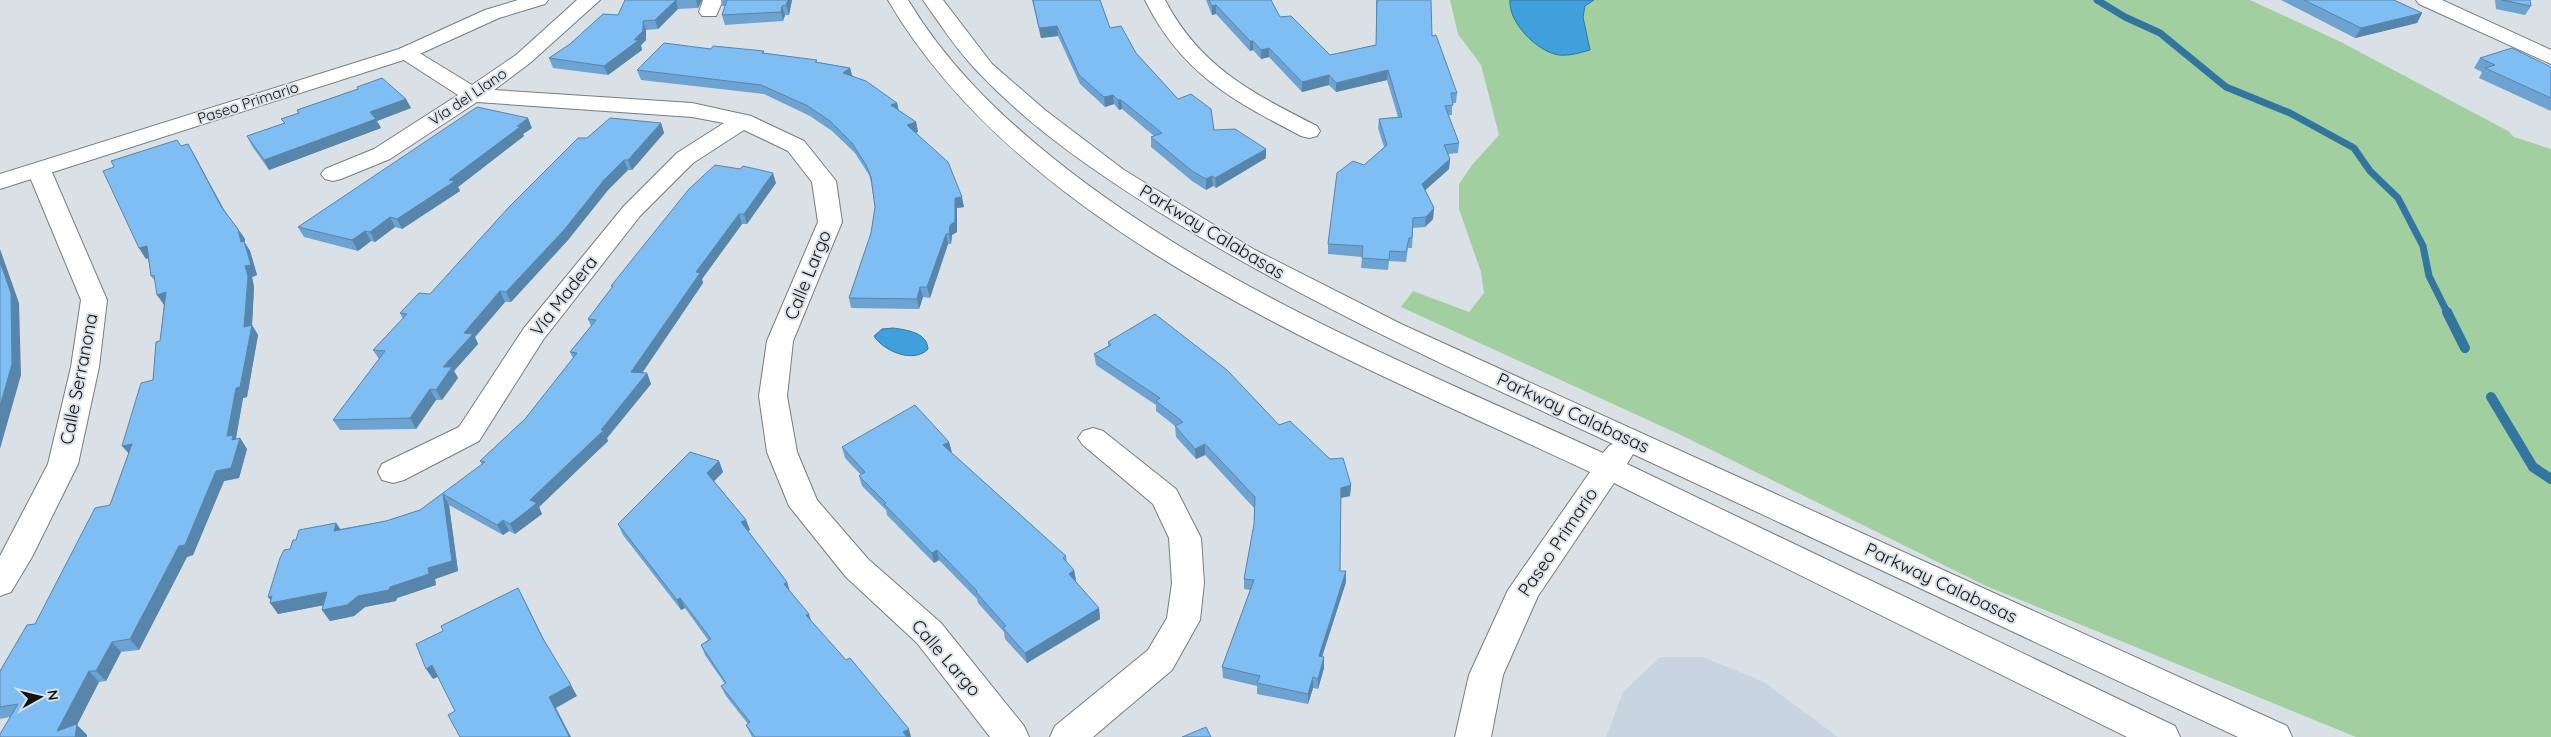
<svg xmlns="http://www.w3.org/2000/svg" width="2551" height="737" font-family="Quicksand,sans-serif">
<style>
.built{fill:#c8d5e0}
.green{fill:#a1cfa0}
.water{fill:#3fa0db;stroke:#3276a0}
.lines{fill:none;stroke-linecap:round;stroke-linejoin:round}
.stream-far1{stroke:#3276a0;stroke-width:7}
.stream{stroke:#3276a0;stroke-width:10}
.minor-casing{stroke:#777d82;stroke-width:2}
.tertiary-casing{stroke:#777d82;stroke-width:2}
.minor{fill:#fff;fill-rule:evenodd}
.tertiary{fill:#fff;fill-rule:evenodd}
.wall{fill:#6ca3d1}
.shaded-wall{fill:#5885aa}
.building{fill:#7ebef3;stroke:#5885aa}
.labels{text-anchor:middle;stroke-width:4;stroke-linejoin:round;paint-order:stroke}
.far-street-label{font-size:15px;fill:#121416;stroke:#dae1e6}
.street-label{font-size:18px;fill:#121416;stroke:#dae1e6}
</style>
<rect width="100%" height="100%" fill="#dae1e6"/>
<path class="built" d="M1660 657H1703L1764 682 1838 737H1606L1623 692Z"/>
<path class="green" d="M1450 0H2250L2341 42 2508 131 2514 137 2551 149V737H2356L1986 586 1683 436 1401 307 1413 291 1469 312 1484 293 1481 272 1459 209V184L1472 165 1499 135 1481 65 1458 34Z"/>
<path class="water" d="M1510 0H1594L1585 6 1583 17 1590 50C1580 53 1569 56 1559 55 1537 52 1508 22 1510 0Z
M893 328C906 330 927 332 928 349 914 364 883 351 874 336L882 329Z"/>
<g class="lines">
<path class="stream-far1" d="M2097 0 2125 17 2160 33 2226 87 2290 113 2354 148 2370 171 2398 198 2423 246 2429 276 2448 314"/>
<path class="stream" d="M2447 312 2465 348
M2491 397 2533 467 2551 479"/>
<defs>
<path id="minor" d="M577 0H600L530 63 494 90 692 103 751 116 804 141 836 181 842 222 793 341 787 396 797 452 817 500 868 559 941 623 1024 726 1029 737H990L917 643 846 577 789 506 767 452 759 396 767 341 818 222 812 182 788 151 744 130 693 163 640 216 543 340 479 441 404 480 393 483 382 480 378 472 382 464 459 427 524 328 624 206 677 153 724 123 692 117 477 102 390 159 341 179 333 181 325 179 321 174 325 169 374 149 458 95 399 57 396 53 399 49 406 47 413 49 472 85 516 55Z
M703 0H723L716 16H702L699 12Z
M1145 0H1165C1200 67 1252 93 1317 126L1320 131 1317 136 1309 138 1301 136C1232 100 1181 73 1145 0Z
M2416 0H2442L2551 50V64L2419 4Z
M39 163 47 165 51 170 107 300 99 367 78 464 32 557 11 592 0 596V556L48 464 71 367 81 300 27 170 31 165Z
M1093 428 1103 431 1176 489 1201 538 1204 583 1200 620 1172 670 1093 737H1050L1055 726 1148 650 1167 618 1172 583 1169 538 1153 504 1083 445 1078 438 1083 431Z"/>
<path id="tertiary" d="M518 0H548L545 4 499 18 413 57 0 189V174L399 49 485 10Z
M888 0H908C946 63 996 112 1053 158 1216 289 1415 367 1603 453L1609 446 1613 444C1462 373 1309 305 1167 217 1101 176 1033 130 979 73 958 52 940 24 923 0H943L992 64 1045 110 1124 170 1255 250 1401 324 2287 726 2292 737H2238L1633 454 1627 464 2175 726 2180 737H2127L1614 483 1538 596 1503 675 1491 737H1455L1469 675 1508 590 1590 472C1353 360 1026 236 888 0Z"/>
</defs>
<use href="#minor" class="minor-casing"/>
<use href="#tertiary" class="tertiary-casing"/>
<use href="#minor" class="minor"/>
<use href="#tertiary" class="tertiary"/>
</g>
<path class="wall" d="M625 0H702L698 8 678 9 658 29 646 30V40L641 45 642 50 608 75 553 68 549 58 618 15Z
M721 0H792L789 15H785L783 21 725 25 722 15 726 6H722Z
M1032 0H1100L1110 28 1136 53 1178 99 1214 130 1266 158 1216 188 1213 186 1206 190 1192 181 1151 147V137L1154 136 1122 109 1119 110 1114 104 1105 107 1080 84 1058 36 1041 38Z
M1206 0H1271L1280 17 1330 55 1376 45V0L1432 36 1457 93 1456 103H1452V115H1448L1459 143 1458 153 1448 154 1450 159 1449 169 1425 190 1434 208 1433 219 1425 227 1413 228 1412 248H1408L1406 262 1389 261 1388 270 1361 268 1362 257 1328 254V244L1364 165 1384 147 1378 128 1379 119 1398 117 1387 80 1336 92 1329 85 1302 92 1269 57 1261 59 1253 50 1250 51 1216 14 1212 15Z
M2281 0H2394L2422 13 2417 23 2355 38Z
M2495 0H2530L2531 6 2525 15 2496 9Z
M711 49 764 51V53L817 60V62L850 68 852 76 897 103 899 111 916 122 918 132 916 133 964 207 957 208V232L952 235 951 244H948L930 298 923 297 919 309 851 308 849 298 871 233 875 207 871 182 869 175 855 153 832 131 810 116 764 94 641 80 637 70Z
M2480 58 2551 67V111L2479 78 2482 72 2474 68Z
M357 87 411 108 377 121 381 128 269 170 252 146 247 136 284 123 281 119 298 113 297 110 358 89Z
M661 123 664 133 632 170H628L608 190 568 240 511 302H505L475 337 478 344 454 371 458 378 442 400H436L416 429 340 430 333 420 379 359 373 350 403 319 400 313 430 294 587 138Z
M532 128 523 134 524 136 458 187 460 191 402 229 395 227 375 242 371 241 358 251 304 237 298 227Z
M188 144 225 211 245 239V243L250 251 257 275 252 277 254 287 252 325 258 335 247 397 243 398 236 438V439L240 438 247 449 239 478 224 481 193 555 187 557 139 650 121 652 106 681 99 682 77 725 87 735V737H75L10 717 0 719V671L35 624 110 505 128 454 153 380 160 341 164 305 155 281 151 276 148 258 146 259 139 248 181 146Z
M776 183 747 224H742L702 279 703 283 642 373H647L651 384 607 438 608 441 539 507 542 514 515 534 509 531 503 535 449 505 458 571 435 579 436 585 397 598 396 601 365 607 354 616 330 621 322 610 323 605 278 614 290 549 296 540 336 523 340 529 386 521 420 510 482 465 480 461 525 419 573 358 570 352 591 326 588 319 612 289 611 286Z
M1108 342 1279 425 1351 485 1350 496 1341 498 1340 571 1346 582 1322 657 1324 668 1318 689 1313 688 1308 704 1257 694V686L1223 678 1222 667 1250 590 1244 589V579L1254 524V508L1205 455 1196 459 1176 437 1175 426 1156 411V405L1096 365 1094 354 1108 346Z
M949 442 952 453 1066 556 1067 562 1074 570 1076 581H1075L1099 608 1100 619 1027 663 1005 639 1004 632 978 603 977 599 939 560 934 563 887 515 886 510 862 486 859 476 861 475 845 458 842 447Z
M719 461 723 472 714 481 746 520 750 530 748 531 787 582 790 591 812 622 911 737H752L746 725 748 724 726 696 721 686 725 684 705 655 701 645 708 640 685 608 681 610 623 535 618 524Z"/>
<path class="shaded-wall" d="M676 0 678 9 658 29 655 20Z
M696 0H702L698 8Z
M788 0H792L789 15 786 5Z
M1216 5V14L1212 15V6Z
M782 6 785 15 783 21 781 12Z
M2422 13 2417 23 2355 38 2361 28Z
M643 21 646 30V40L641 45 642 50 608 75 604 66 634 40Z
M1057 26 1058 36 1041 38 1039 28Z
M1250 41H1253V50L1250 51Z
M1269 48V57L1261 59V50Z
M850 68 853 78 843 73Z
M1388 70 1387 80 1336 92V83Z
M1329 75V85L1302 92V82Z
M1113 95 1114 104 1105 107 1104 97Z
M406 99 411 108 377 121 381 128 269 170 264 160 370 112Z
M1118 100H1121L1122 109 1119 110Z
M897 103 899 112 891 105Z
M528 118 532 128 523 134 524 136 458 187 460 191 402 229 397 219 449 180Z
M916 122 918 132 909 135 907 125Z
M661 123 664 133 632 170 628 160Z
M188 144 194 154 228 218 222 208Z
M1266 149V158L1216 188 1215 178Z
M1450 159 1449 169 1421 194 1422 184Z
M624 160 628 170 608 190 568 240 511 302 506 292 604 180Z
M773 173 776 183 747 224 744 214Z
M1212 176 1213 186 1206 190V179Z
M962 197 964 207 957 208V232L952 235 951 244 949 234 955 198Z
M1434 208 1433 219 1425 227 1426 217Z
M739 214 742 224 702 279 703 283 636 382 631 372 696 272Z
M390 217 395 227 375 242 370 232Z
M238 229 245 239V243L250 251 257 275 252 277 254 287 252 325 258 335 247 397 243 398 236 438 239 442 240 438 247 449 239 478 224 481 193 555 187 557 139 650 130 639 227 436 244 327 241 242Z
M365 231 371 241 358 251 352 240Z
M946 234 948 244 930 298 927 287Z
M147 246 154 256 146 259 139 248Z
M0 249 19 303 21 375 0 449Z
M920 287 923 297 919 309 917 299Z
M500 291 505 302 475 337 478 344 454 371 458 378 442 400 436 390 443 367 464 333Z
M166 292 164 305 157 295Z
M647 373 651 384 607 438 608 441 539 507 542 514 515 534 510 524 530 500 601 430Z
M430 389 436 400 416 429 410 418Z
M949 442 952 453 943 445Z
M132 444 131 456 122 446Z
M1205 444V455L1196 459 1195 449Z
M719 461 723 472 711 484 707 473Z
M1351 485 1350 496 1340 498 1341 488Z
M443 494 449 505 458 571 435 579 436 585 397 598 396 601 365 607 354 616 330 621 322 610 428 568Z
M503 520 509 531 503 535 497 525Z
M746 520 750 530 745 533 741 522Z
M336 523 343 533 334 531Z
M937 550 939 560 934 563 932 553Z
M1074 570 1076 581 1070 584 1069 574Z
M1346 571V582L1319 666V656Z
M787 582 790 593 784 584Z
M518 588 524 599 548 648 542 637Z
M327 592 335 603 278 614 270 603H273L268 597Z
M680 598 685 608 681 610 677 600Z
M1099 608 1100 619 1027 663 1025 653Z
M809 614 812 624 806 615Z
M112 642 121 652 106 681 96 671Z
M1324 657V668L1318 689V679Z
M432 665 440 676 433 679 426 669Z
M89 671 99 682 77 725 87 735V737H75L57 731Z
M1313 677V688L1308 704V694Z
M571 685 577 696 556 708 571 737H568L549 697Z
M909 729 911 737H905L903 732Z"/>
<path class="building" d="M625 0H677H676L655 20 643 21V31L634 40H639L604 66 549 58 570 44 603 14 618 15Z
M727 0H788L786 5 782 6 781 12 722 15Z
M1033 0H1100L1110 28 1121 26 1136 53 1178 99 1191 94 1211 109 1214 130 1235 129 1266 149 1215 178 1212 176 1206 179 1192 171 1151 137 1162 133 1121 100H1118L1113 95 1104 97 1079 75 1057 26 1039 28Z
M1209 0H1271L1280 17 1291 16 1330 55 1376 45 1377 0H1431L1432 36 1436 35 1457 93H1451L1453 105 1445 106 1459 143 1444 145 1450 159 1422 184 1434 208 1426 217 1413 218 1412 238H1409L1406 252 1390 251 1389 260 1362 258 1363 246 1328 244 1337 173 1353 161 1364 165 1387 145 1379 119 1402 117 1388 70 1336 83 1329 75 1302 82 1269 48 1261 50 1253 41H1250L1216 5 1212 6Z
M2304 0H2394L2422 13 2361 28Z
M2502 0H2530L2531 6Z
M664 43 711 49 713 46 764 51 762 53 817 60 815 62 850 68 843 73 866 81 897 103 891 105 916 122 907 125 948 162 962 197 955 198V222L950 225 949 234H946L927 287H920L917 299 849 298 871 233 875 207 871 177 866 165 852 143 830 121 808 106 761 85 637 70Z
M2512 48 2551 67V98L2485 68 2495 65 2480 58Z
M382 78 406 99 370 112 376 119 264 160 247 136 285 123 281 119 299 113 297 110 358 89 357 87Z
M477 107 528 118 517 126 520 127 449 180 455 181 397 219 390 217 370 232 365 231 352 240 298 227Z
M610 118 661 123 628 160H624L604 180 564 230 506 292 500 291 464 333 473 334 443 367H452L436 390 430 389 410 418 333 420 385 351 373 350 407 314 400 313 419 293 430 294 509 207 578 138H587Z
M177 140 181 146 188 144 222 208 238 229 241 242 244 241 251 265 245 266 248 276 244 327 252 325 240 387 236 388 227 436 233 435 232 440 240 438 231 468 216 471 185 545 179 546 130 639 112 642 96 671H89L57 731 77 724 75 737H0V734L18 704 0 707V671L27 625 35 624 95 508 110 505 132 444 122 446 141 383 153 380 156 342 160 341 166 292 157 295 154 275 151 276 147 246 139 248 103 171 114 167 111 161Z
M715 165 740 169 743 166 773 173 744 214H739L696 272 700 273 631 372 647 373 601 430H604L530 500 537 503 510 524 503 520 497 525 443 494 452 561 428 568 429 574 390 587 389 590 358 596 347 605 322 610 327 592 270 603 272 596 268 597 280 558 284 550 290 549 293 540H296L299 530 336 523 334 531 386 521 420 510 485 462 480 461 525 419 577 353 570 352 596 320 588 319 613 286H611L689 189Z
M0 262 11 293 12 364 0 406Z
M1155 314 1227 370 1279 425 1290 421 1330 459 1343 458 1351 485 1341 488 1340 571H1346L1319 656 1324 657 1318 679 1313 677 1308 694 1257 683 1260 676 1222 667 1254 580 1244 579 1254 524 1255 497 1205 444 1195 449 1175 426 1183 422 1156 401 1160 398 1094 354 1111 345 1108 342Z
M915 405 949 442 943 445 1066 556 1063 558 1074 570 1069 574 1099 608 1025 653 1003 628 1006 626 976 592 977 591 937 550 932 553 884 504 886 503 859 476 865 472 842 447Z
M690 452 719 461 707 473 746 520 741 522 787 582 784 584 809 614 806 615 846 660 850 658 909 729 903 732 907 737H755L746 725 750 722 721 686 726 683 701 645 711 639 680 598 677 600 618 524Z
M518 588 542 637 571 685 549 697 569 736 568 737H460L448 715 455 711 432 665 426 669 416 644 443 631 441 626Z
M1206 727 1211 737H1182Z"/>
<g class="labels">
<g class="far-street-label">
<text transform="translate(468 97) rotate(-34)" y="5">Vía del Llano</text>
<text transform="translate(248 103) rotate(-18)" y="5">Paseo Primario</text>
</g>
<g class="street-label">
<text transform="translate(1212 232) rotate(31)" y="6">Parkway Calabasas</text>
<text transform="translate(808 275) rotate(-68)" y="6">Calle Largo</text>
<text transform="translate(564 296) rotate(-52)" y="6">Vía Madera</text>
<text transform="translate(79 379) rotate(-79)" y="6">Calle Serranona</text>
<text transform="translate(1573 413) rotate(25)" y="6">Parkway Calabasas</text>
<text transform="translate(1558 542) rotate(-56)" y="6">Paseo Primario</text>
<text transform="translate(1941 583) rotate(25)" y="6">Parkway Calabasas</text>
<text transform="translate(946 658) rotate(49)" y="6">Calle Largo</text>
</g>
</g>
<g transform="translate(40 697) rotate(82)" stroke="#dae1e6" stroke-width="4" paint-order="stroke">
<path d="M0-4L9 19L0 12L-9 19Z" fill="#121416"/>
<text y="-8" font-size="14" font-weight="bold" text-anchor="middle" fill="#121416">N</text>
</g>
</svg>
